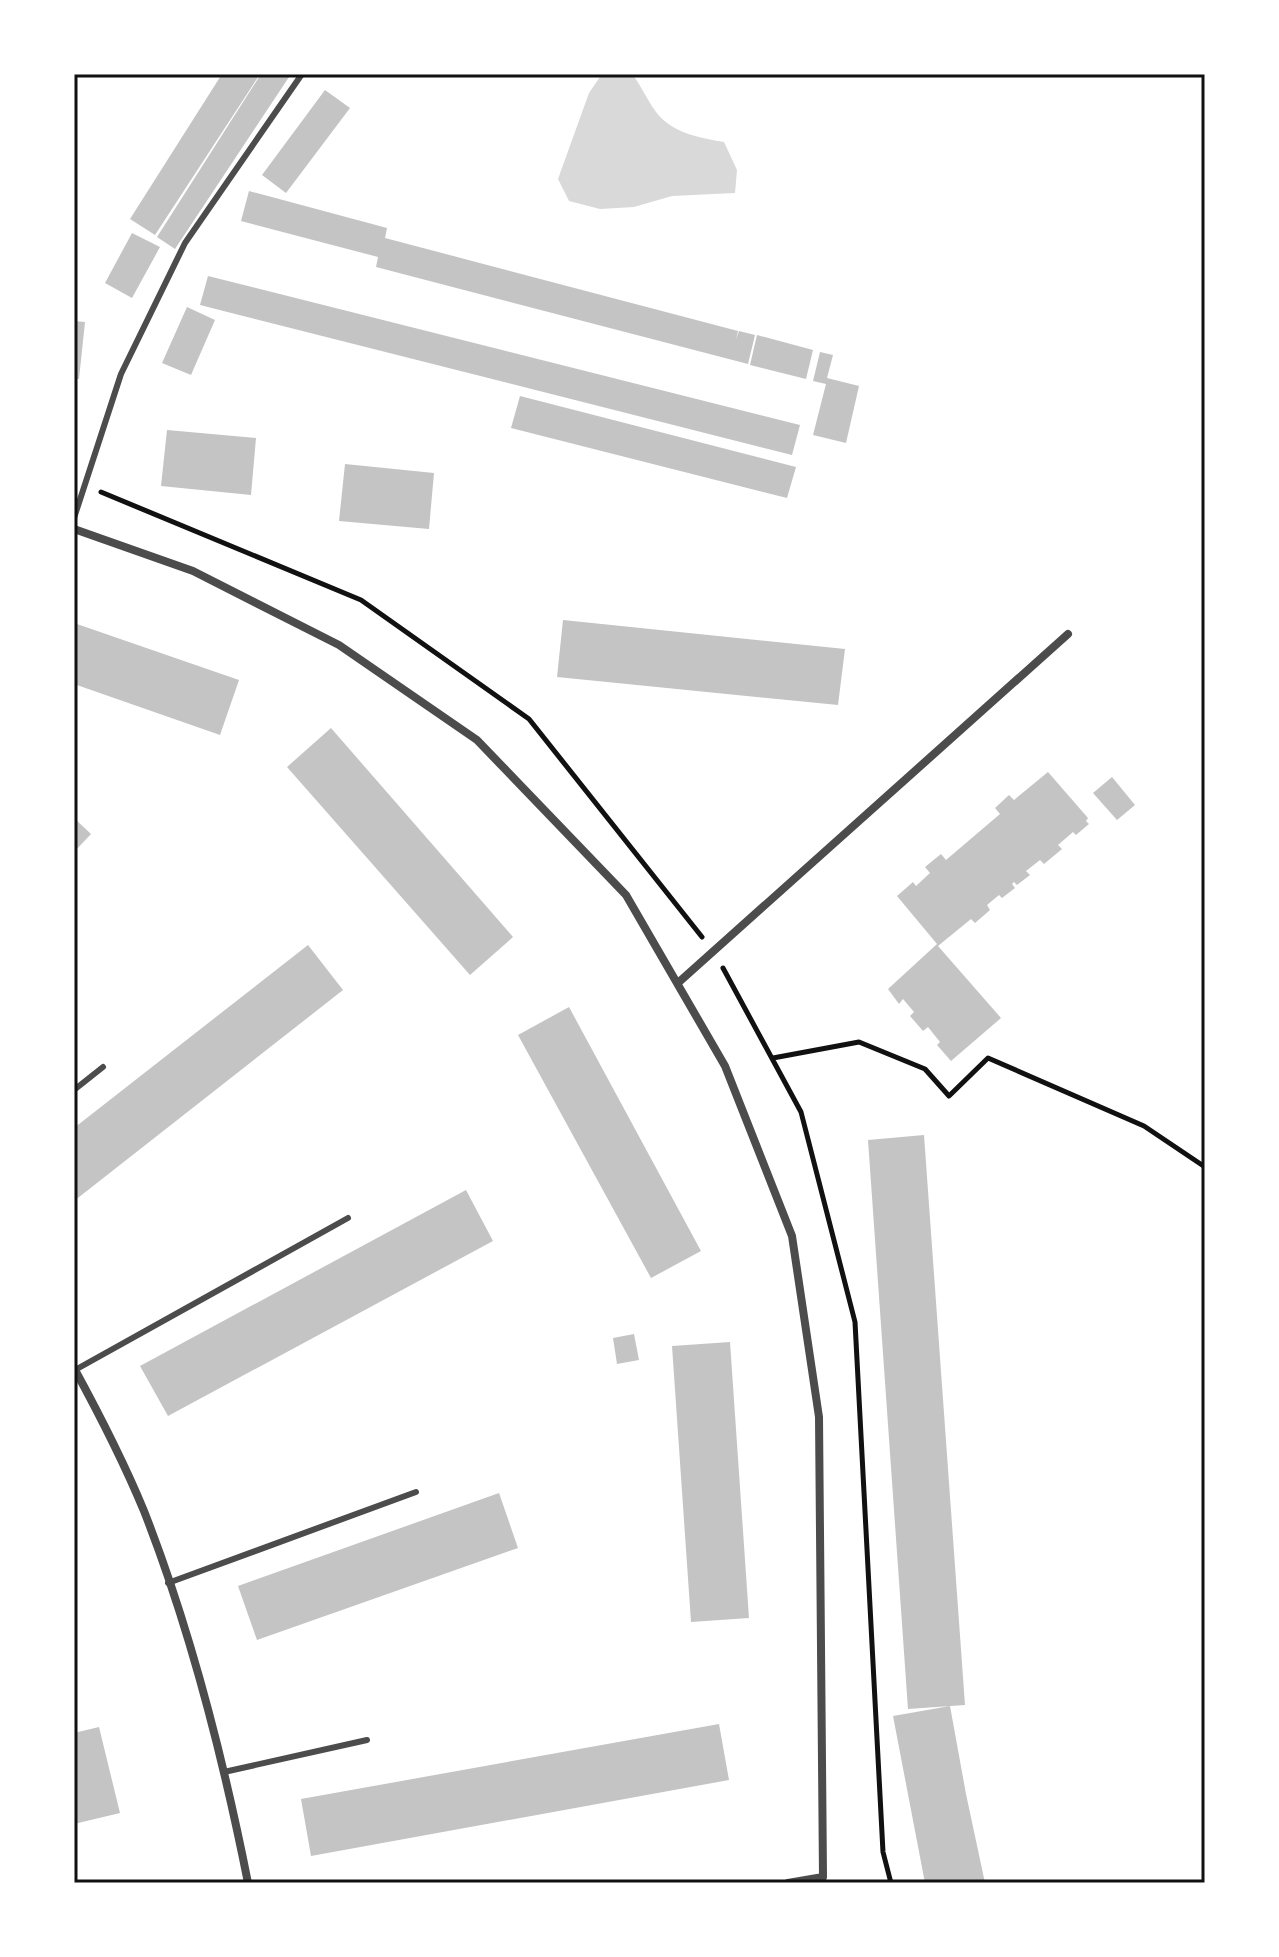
<svg xmlns="http://www.w3.org/2000/svg" width="1279" height="1957" font-family="'Zilla Slab',serif">
<style>
.water{fill:#d9d9d9}
.building{fill:#c4c4c4}
.lines{fill:none;stroke-linecap:round;stroke-linejoin:round}
.path{stroke:#111;stroke-width:5}
.service{stroke:#4c4c4c;stroke-width:6}
.minor{stroke:#4c4c4c;stroke-width:8}
.neatline{fill:none;stroke:#111;stroke-width:3}
</style>
<rect width="100%" height="100%" fill="#fff"/>
<path class="water" d="M602 74H632C641 85 647 100 656 112 672 133 700 138 724 142L737 170 735 193 672 196 634 207 600 209 569 201 558 179 589 93Z"/>
<path class="building" d="M222 74H260L155 235 130 219Z
M261 74H291L175 249 157 237Z
M325 90 350 108 286 193 262 175Z
M249 191 387 228 385 238 738 331 736 339 739 331 755 335 748 364 376 267 378 257 241 221Z
M132 233 160 247 132 298 105 283Z
M208 276 800 425 792 455 200 305Z
M187 307 215 320 191 375 162 363Z
M74 321 85 322 79 379H74Z
M757 335 813 350 806 379 750 365Z
M820 352 833 355 827 378 859 386 846 443 813 435 826 384 813 381Z
M520 396 796 467 787 498 511 428Z
M167 430 256 438 251 495 161 486Z
M345 464 434 473 429 529 339 521Z
M563 620 845 649 838 705 557 677Z
M74 623 239 680 220 735 74 684Z
M331 728 513 937 470 975 287 767Z
M1048 772 1088 818 1086 821 1089 824 1076 835 1073 832 1058 845 1062 849 1044 864 1040 860 1026 871 1030 875 1017 885 1014 882 1012 884 1015 888 1002 898 999 895 987 905 990 910 975 923 971 919 938 946 1001 1018 951 1061 937 1045 940 1042 928 1027 923 1031 910 1016 914 1012 903 999 899 1004 888 989 937 944 897 896 913 882 916 886 930 873 925 867 941 854 946 860 1000 814 995 808 1009 795 1014 800Z
M1112 777 1135 805 1117 820 1093 793Z
M74 818 91 834 74 852Z
M308 945 343 990 74 1201V1128Z
M569 1007 701 1251 651 1278 518 1035Z
M924 1135 965 1705 908 1709 868 1140Z
M466 1190 493 1241 168 1416 140 1366Z
M634 1334 639 1360 617 1364 613 1338Z
M730 1342 749 1618 691 1622 672 1346Z
M499 1493 518 1548 257 1640 238 1586Z
M950 1706 966 1794 985 1883H925L893 1716Z
M719 1724 729 1780 311 1856 301 1799Z
M99 1727 120 1813 74 1824V1733Z"/>
<g class="lines">
<path class="path" d="M101 492 361 600 529 719 702 937
M723 968 801 1112 855 1322 883 1852 891 1883
M773 1058 859 1042 925 1069 949 1096 988 1058 1144 1126 1205 1167"/>
<path class="service" d="M74 518 121 374 185 243 302 74
M74 1090 103 1067
M75 1370 348 1218
M168 1583 416 1492
M224 1772 367 1740"/>
<path class="minor" d="M74 529 193 571 339 645 477 740 626 895 725 1066 792 1236 819 1417 823 1877 788 1883
M679 982 1068 634
M74 1368C98 1412 125 1465 144 1511 191 1631 223 1757 248 1883"/>
</g>
<rect width="1279" height="1957" fill="none" stroke="#ffffff" stroke-width="152"/>
<rect x="76" y="76" width="1127" height="1805" class="neatline"/>
</svg>
